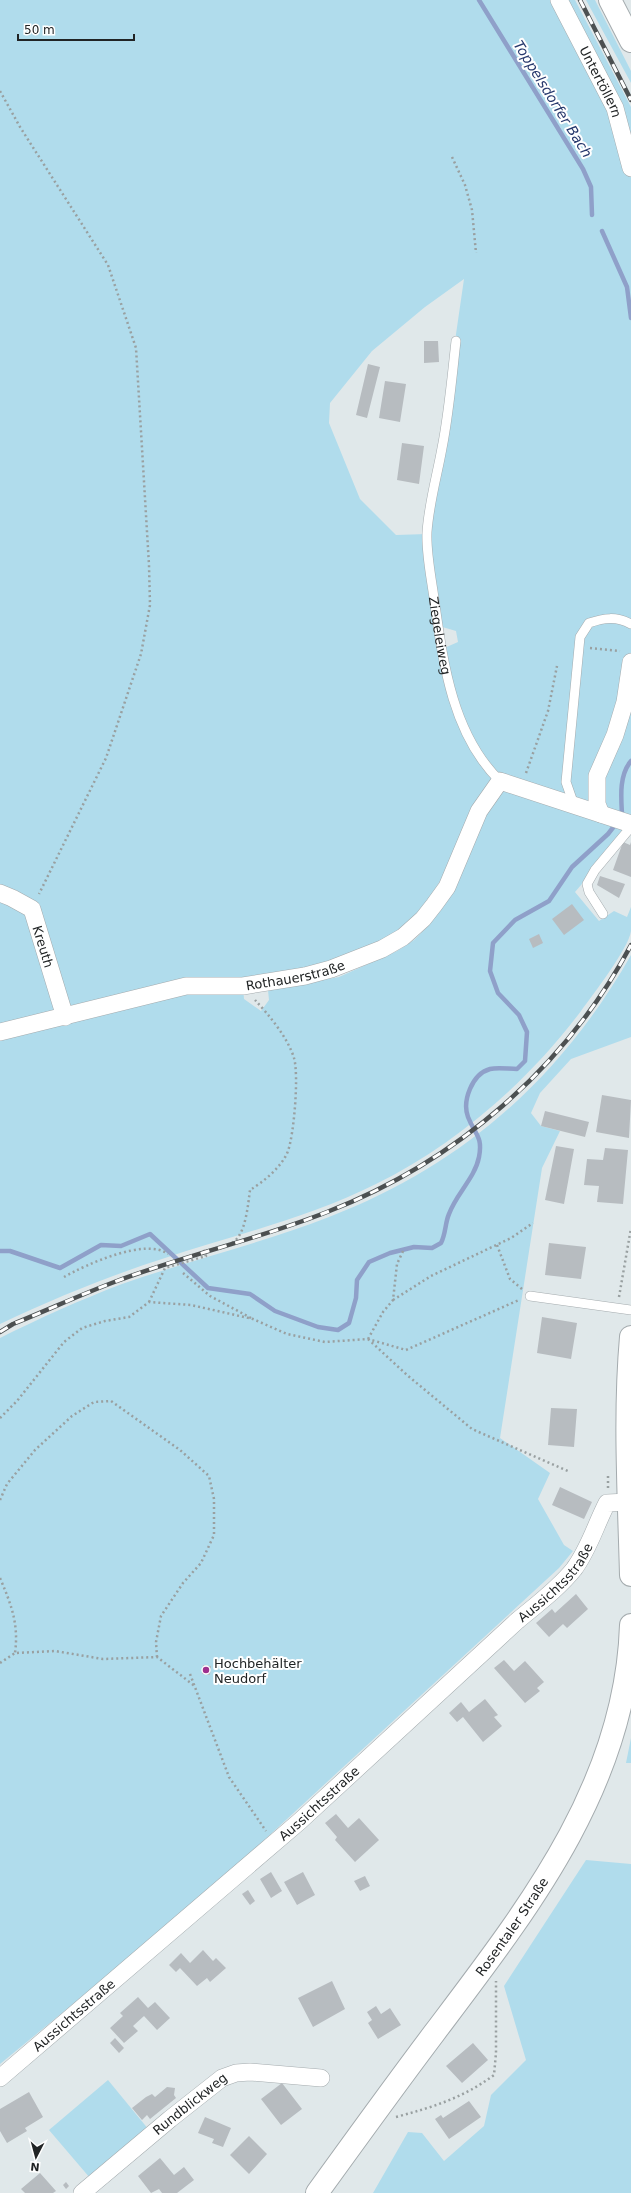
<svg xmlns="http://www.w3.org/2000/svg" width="631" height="2193" font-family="'DejaVu Sans',sans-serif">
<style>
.green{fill:#b0dcec;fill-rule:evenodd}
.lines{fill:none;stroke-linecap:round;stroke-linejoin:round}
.stream{stroke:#8fa0c9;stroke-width:4.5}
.building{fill:#b7bcc0}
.lane-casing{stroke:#a4abae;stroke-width:10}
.street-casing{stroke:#a4abae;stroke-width:18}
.primary-casing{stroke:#a4abae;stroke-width:24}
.path{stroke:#99a0a1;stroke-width:2.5;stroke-dasharray:2 3;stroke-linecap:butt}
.lane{stroke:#fff;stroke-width:9}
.street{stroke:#fff;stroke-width:17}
.primary{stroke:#fff;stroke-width:22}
.rail-casing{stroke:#4c5051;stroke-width:4.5}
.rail{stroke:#fff;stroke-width:3;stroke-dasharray:9;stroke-linecap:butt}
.poi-dot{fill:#9f308e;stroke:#fff;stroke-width:1.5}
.labels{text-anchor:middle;stroke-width:4;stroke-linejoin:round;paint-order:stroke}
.street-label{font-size:13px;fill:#212425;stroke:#fff}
.poi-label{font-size:13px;fill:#212425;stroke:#fff;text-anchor:start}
.water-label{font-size:14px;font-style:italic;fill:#27396d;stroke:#fff}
</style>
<rect width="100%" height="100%" fill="#e0e8ea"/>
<path class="green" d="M0 0H575L631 107V827L575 892 599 921 614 911 627 917 631 907C631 915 631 923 631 931 629 948 592 996 581 1011 527 1083 456 1144 376 1184 308 1218 234 1235 162 1259 106 1277 53 1299 0 1324ZM464 279 427 534 396 535 360 499 329 423 330 403 372 351 425 307ZM439 626 456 631 458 642 442 649ZM447 869 429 925 414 940 397 951 339 977 268 990 269 1000 261 1011 244 999 243 986C287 974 365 957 400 929 421 912 434 892 447 869Z
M586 0H595L631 71V83Z
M631 955V1037L571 1059 540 1093 531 1113 541 1126 560 1131 542 1168 500 1438 550 1473 538 1499 564 1545 573 1551 559 1568 197 1902 0 2064V1338C40 1318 80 1300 122 1284 191 1260 262 1243 329 1217 462 1166 561 1078 631 955Z
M631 1738V1763H626Z
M586 1860 631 1864V2193H373L408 2132 422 2133 444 2161 484 2126 491 2095 526 2060 504 1986Z
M108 2080 149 2130 90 2178 49 2130Z"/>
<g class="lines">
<path class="stream" d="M479 0 583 169 591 187 592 215
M602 231 627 287 631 318
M622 814C621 797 619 775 631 761
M0 1251H10L60 1268 101 1245 121 1246 150 1234 208 1288 250 1294 275 1311 318 1327 338 1330 349 1323 356 1298 357 1280 369 1262 390 1253 414 1247 432 1248 441 1243C446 1233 445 1223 449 1214 456 1194 475 1178 479 1157 483 1136 475 1135 468 1117 462 1101 472 1074 490 1069 498 1067 509 1069 517 1069L525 1061 527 1032 519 1015 498 993 490 971 493 943 515 920 549 901 572 867 608 834 615 825"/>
</g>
<path class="building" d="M424 341H438L439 362 424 363Z
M368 364 380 367 367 418 356 415Z
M385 381 406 384 400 422 379 418Z
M402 443 424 446 419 484 397 480Z
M623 842 630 845 631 842V877L613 870Z
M600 876 625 884 619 898 597 885Z
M572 904 584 920 564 935 552 919Z
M539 934 543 943 533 948 529 939Z
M602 1095 631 1100 629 1138 596 1132Z
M545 1111 589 1122 585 1137 541 1126Z
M556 1146 574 1149 564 1204 545 1200Z
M605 1148 628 1150 623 1204 597 1202 599 1186 584 1185 587 1159 603 1160Z
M549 1243 586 1247 581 1279 545 1275Z
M542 1317 577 1323 571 1359 537 1353Z
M551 1408 577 1409 574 1447 548 1445Z
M560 1487 592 1502 584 1519 552 1505Z
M576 1594 588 1609 567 1628 563 1624 549 1637 536 1623 552 1609 555 1613Z
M504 1660 514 1671 525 1661 544 1682 537 1688 540 1691 525 1703 494 1668Z
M203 1665 211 1666 210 1675 202 1674Z
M485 1699 498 1715 494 1717 502 1726 483 1742 463 1717 457 1722 449 1713 461 1702 469 1712Z
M336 1814 348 1828 359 1818 379 1840 355 1862 335 1840 337 1837 325 1823Z
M271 1872 282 1891 271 1898 260 1879Z
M303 1872 315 1895 297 1905 284 1882Z
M365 1876 370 1886 360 1891 354 1881Z
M248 1890 255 1901 250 1905 242 1894Z
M203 1950 213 1961 216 1958 226 1968 210 1982 207 1978 197 1986 180 1968 176 1972 169 1965 181 1953 190 1963Z
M332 1981 345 2009 313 2027 298 1998Z
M138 1997 148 2008 155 2002 170 2018 157 2030 144 2016 133 2026 138 2031 124 2043 110 2028 123 2016 120 2013Z
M376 2006 381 2014 390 2008 401 2025 378 2039 368 2023 372 2020 367 2012Z
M115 2038 124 2048 119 2053 110 2043Z
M473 2043 488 2060 462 2083 446 2066Z
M282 2083 302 2109 281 2125 261 2099Z
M167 2087 175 2088 174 2095 176 2098 150 2119 147 2115 142 2120 132 2108 146 2097 152 2094 155 2097Z
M29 2092 43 2117 25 2128 27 2131 7 2143 0 2131V2109Z
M469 2101 481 2117 449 2139 435 2119 441 2115 443 2118Z
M205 2117 231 2128 223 2147 212 2143 214 2139 198 2133Z
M249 2136 267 2154 249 2174 230 2155Z
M160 2158 174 2175 184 2167 194 2180 177 2193H162L159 2189 151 2193 138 2176Z
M40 2173 56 2191 53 2193H25L21 2189Z
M66 2182 69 2186 66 2189 63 2185Z"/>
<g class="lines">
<defs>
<g id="lane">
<path id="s1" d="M456 341C452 376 449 413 442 448 437 476 429 503 427 532 426 553 431 576 434 598 443 662 452 734 500 781"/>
<path d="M574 805 566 782 580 637 589 623C604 618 616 616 631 624"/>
<path d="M603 914 589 892 587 884 595 870 631 827"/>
<path d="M530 1296 631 1310"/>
</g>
<g id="street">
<path id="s2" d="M559 0 615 108 631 168"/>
<path d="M601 814 597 804V776L615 735 625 702 631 662"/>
<path id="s3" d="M0 893 12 898 32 909 65 1017"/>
<path id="s4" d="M0 1032 186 986H243L305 976 331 969 382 949 403 937 423 919 434 905 447 887 479 811 500 781 631 824"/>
<path id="s5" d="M0 2078 300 1821 517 1621C536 1605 558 1589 574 1569 589 1549 596 1524 607 1503L629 1502"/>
<path id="s6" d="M82 2193 170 2119 222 2078 236 2073 250 2072 321 2078"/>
</g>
<g id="primary">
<path d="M610 0 631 41"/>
<path d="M631 1337C624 1416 629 1496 631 1575"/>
<path id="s7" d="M317 2193C356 2139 395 2085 435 2032 527 1910 626 1785 631 1625"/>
</g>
</defs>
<use href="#lane" class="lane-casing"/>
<use href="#street" class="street-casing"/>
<use href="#primary" class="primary-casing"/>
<path class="path" d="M0 91 20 127 108 265 136 348 149 565 150 605 141 654 106 758 39 894
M452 157 465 185 472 210 476 253
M590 648 620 651
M526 773 548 711 557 666
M497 1245 510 1279 522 1289
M183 1273 210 1296 251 1318
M64 1277C85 1265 146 1237 168 1254
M619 1297 631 1228
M393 1300 431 1276 511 1238 533 1223
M149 1302 165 1268 206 1256 204 1251C213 1249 224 1247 232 1243 246 1235 248 1204 250 1190 263 1182 282 1167 288 1151 294 1134 299 1075 294 1058 288 1038 269 1015 255 1000
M368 1339 407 1375 472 1429 570 1472
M368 1339 383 1312 393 1300 397 1264 404 1249
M0 1418 17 1401 64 1342 82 1328 105 1321 129 1317 149 1302 191 1305 253 1319 287 1334 325 1342 368 1339 406 1350 519 1300
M608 1488V1473
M0 1500 7 1484 35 1450 72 1416 94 1402 111 1401 180 1450 209 1476 214 1499V1535L201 1563 183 1583 161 1616 156 1642 157 1657
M0 1578C11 1604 19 1624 15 1653
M0 1663 15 1653 55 1651 103 1659 157 1657 196 1687
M190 1674 229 1777 266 1831
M396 2117C433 2107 463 2098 494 2075L496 2053V1981"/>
<use href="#lane" class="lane"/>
<use href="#street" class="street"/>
<use href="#primary" class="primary"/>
<defs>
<path id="rail" d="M580 0 631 100
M0 1332 13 1324C48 1310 82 1294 117 1281 186 1255 259 1239 327 1212 456 1162 566 1067 631 945"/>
</defs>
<use href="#rail" class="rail-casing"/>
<use href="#rail" class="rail"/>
</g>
<circle class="poi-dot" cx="206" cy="1670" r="4"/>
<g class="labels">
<g class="street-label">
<text dy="5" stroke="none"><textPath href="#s2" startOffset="92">Untertöllern</textPath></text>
<text dy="5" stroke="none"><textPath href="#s1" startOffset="298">Ziegeleiweg</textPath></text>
<text dy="5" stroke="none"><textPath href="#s3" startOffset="75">Kreuth</textPath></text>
<text dy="5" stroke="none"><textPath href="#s4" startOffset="302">Rothauerstraße</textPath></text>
<text dy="5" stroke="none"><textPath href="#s5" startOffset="745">Aussichtsstraße</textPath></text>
<text dy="5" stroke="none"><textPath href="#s5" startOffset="421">Aussichtsstraße</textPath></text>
<text dy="5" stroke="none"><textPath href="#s7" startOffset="330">Rosentaler Straße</textPath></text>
<text dy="5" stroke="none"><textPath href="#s5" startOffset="97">Aussichtsstraße</textPath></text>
<text dy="5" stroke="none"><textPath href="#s6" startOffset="140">Rundblickweg</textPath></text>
</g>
<g class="poi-label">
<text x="214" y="1668">Hochbehälter<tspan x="214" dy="15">Neudorf</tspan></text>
</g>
<g class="water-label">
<text transform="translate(553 99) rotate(58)" y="5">Toppelsdorfer Bach</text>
</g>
</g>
<g transform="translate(36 2157) rotate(186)" stroke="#ffffff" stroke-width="3" paint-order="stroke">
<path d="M0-3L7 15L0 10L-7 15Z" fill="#212425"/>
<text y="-6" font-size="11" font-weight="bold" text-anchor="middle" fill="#212425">N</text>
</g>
<path d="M18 34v6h116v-6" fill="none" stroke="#212425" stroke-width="2"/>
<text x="24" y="34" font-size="12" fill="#212425" stroke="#ffffff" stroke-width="3" paint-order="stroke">50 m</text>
</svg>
